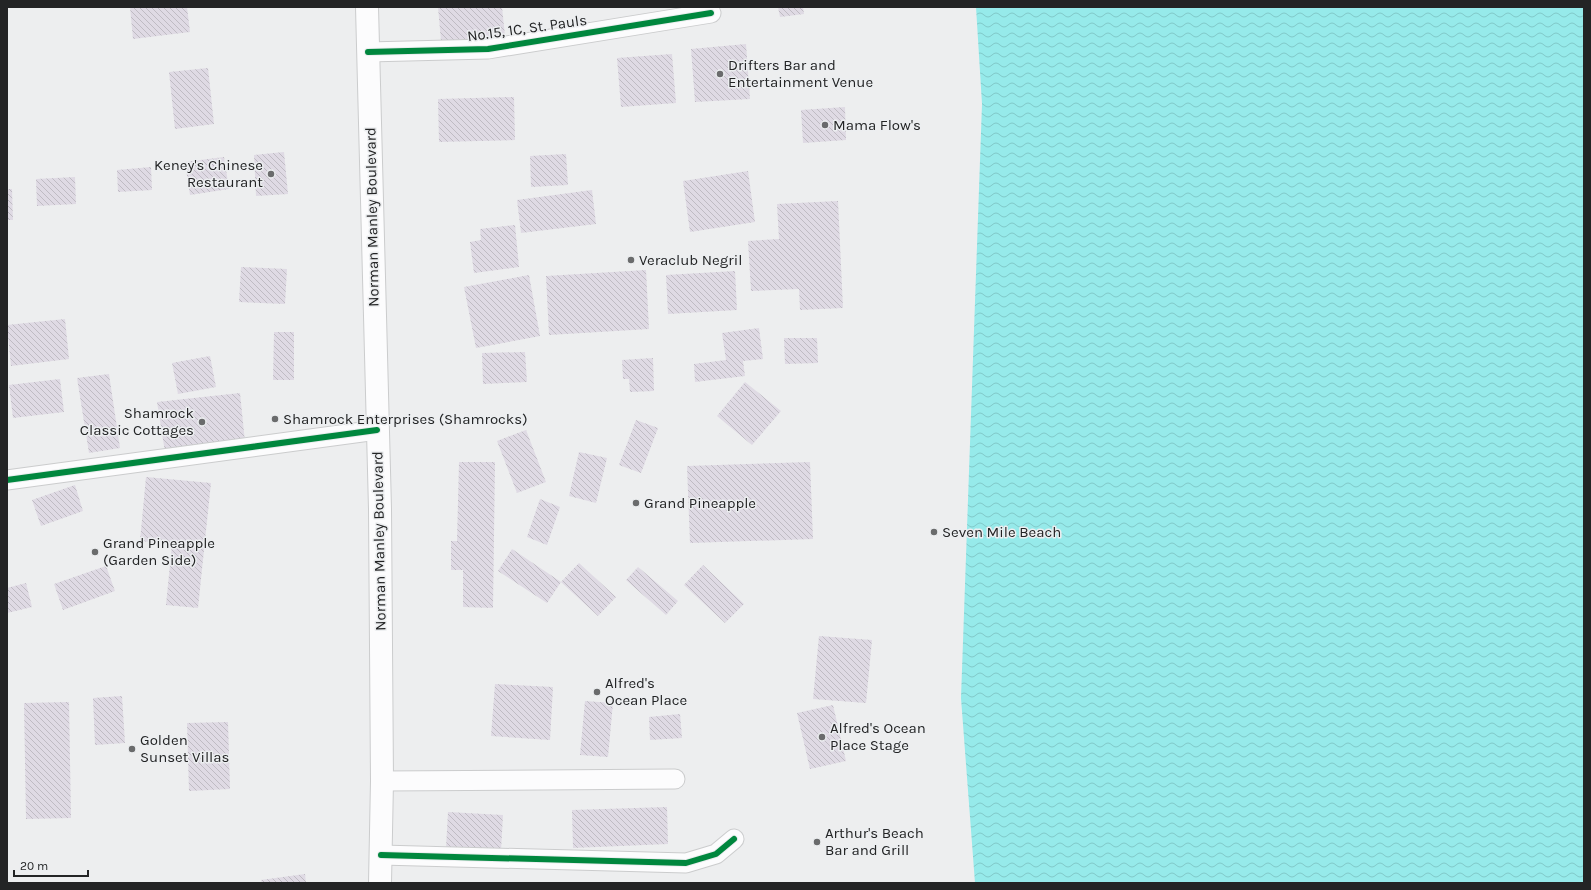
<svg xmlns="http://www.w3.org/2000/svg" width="1591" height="890" font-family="Karla,sans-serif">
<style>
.water{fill:url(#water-waves)}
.building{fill:url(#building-back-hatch)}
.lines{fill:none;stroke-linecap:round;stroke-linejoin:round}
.street-casing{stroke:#cbcccd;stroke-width:21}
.primary-casing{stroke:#cbcccd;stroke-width:24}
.street{stroke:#fcfcfd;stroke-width:19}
.primary{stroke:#fcfcfd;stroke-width:22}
.cycleway-casing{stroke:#eceef0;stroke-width:8}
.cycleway{stroke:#00873e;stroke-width:6}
.poi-dot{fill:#6a6b6c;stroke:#eceef0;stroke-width:1.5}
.labels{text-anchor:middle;stroke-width:3;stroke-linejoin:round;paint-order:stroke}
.street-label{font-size:15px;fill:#232425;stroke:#eceef0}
.poi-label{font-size:15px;fill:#232425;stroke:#eceef0;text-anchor:start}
</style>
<defs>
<pattern id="water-waves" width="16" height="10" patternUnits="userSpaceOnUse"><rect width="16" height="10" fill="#96eaea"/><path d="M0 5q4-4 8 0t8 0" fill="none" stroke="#81c9c9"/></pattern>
<pattern id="building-back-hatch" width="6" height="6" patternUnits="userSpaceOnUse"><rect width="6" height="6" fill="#dfdae4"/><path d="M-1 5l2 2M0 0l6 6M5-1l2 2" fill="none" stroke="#bfbbc3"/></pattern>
</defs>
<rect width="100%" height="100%" fill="#edeeef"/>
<path class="water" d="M976 7H1584V883H975L961 698 982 104Z"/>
<path class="building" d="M130 7H187L190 32 133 39Z
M438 7H502L505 36 441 41Z
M778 7H803L804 14 780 17Z
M746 44 750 99 695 102 691 49Z
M672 54 676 103 621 107 617 58Z
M208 68 214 124 175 129 169 72Z
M514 97 515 140 439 142 438 99Z
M845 107 846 140 803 143 801 110Z
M284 152 288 194 256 196 254 155Z
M566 154 568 185 531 187 530 156Z
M224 157 229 189 190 195 185 162Z
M151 167 152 190 118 192 117 170Z
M748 171 755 222 690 232 683 181Z
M75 177 76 204 37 206 36 179Z
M7 189H12L13 220H7Z
M592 190 596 224 521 233 517 200Z
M838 201 843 308 800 310 799 289 751 291 748 241 779 239 777 204Z
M515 225 519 267 474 273 470 242 481 240 480 229Z
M241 267 287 269 285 304 239 302Z
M646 270 649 329 549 335 546 276Z
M735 271 737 310 668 314 666 275Z
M529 275 540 336 476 348 464 287Z
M65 319 69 359 11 366 7 325Z
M759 328 763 359 743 361 745 376 695 382 694 364 726 360 722 333Z
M274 332H294V380H273Z
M784 338H817L818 363 785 364Z
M525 352 527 382 483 384 482 353Z
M210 356 216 387 178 394 172 363Z
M653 358 654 391 630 392 629 379H623L622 360Z
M109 374 120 448 89 453 77 378Z
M60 379 64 412 13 418 9 385Z
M745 382 781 411 752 445 717 416Z
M240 393 245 442 165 452 157 402Z
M636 420 658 428 641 473 619 465Z
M526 430 546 482 517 493 497 441Z
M579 452 607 458 596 503 569 496Z
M459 462H495L493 608 463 607V570H451V541H457Z
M810 462 813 539 690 543 687 466Z
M146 477 211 483 198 608 166 605 172 544 140 541Z
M75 485 83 511 41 526 32 500Z
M540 499 560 507 547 545 527 537Z
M512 549 561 582 547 603 498 571Z
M579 563 616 597 598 616 561 582Z
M703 565 744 604 725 623 684 585Z
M106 566 115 591 63 610 54 584Z
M638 567 678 601 666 615 626 580Z
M26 583 32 607 7 613V588Z
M819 636 872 640 866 703 813 699Z
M495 684 553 687 550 740 491 736Z
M122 696 125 743 95 745 93 698Z
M585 701 613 703 608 757 580 755Z
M69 702 71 818 26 819 24 703Z
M833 705 846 761 810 769 797 713Z
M680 714 682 738 650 740 649 717Z
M228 722 230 789 189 791 187 723Z
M667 807 668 844 573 848 572 810Z
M448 812 503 815 501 851 446 848Z
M305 874 306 883H262L261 880Z"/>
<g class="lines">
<defs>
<path id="street" d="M368 52 488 49 711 13
M7 480 377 430
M382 781 675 779
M381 855 686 863 716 854 734 839"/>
<path id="primary" d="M367 7 380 509 382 781 380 883"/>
</defs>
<use href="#street" class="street-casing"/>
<use href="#primary" class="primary-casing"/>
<use href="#street" class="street"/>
<use href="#primary" class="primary"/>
<defs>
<path id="cycleway" d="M368 52 488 49 711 13
M7 480 377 430
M381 855 686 863 716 854 734 839"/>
</defs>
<use href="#cycleway" class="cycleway-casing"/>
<use href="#cycleway" class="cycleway"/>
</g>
<g class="poi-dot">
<circle cx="720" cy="74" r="4"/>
<circle cx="825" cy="125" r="4"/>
<circle cx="271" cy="174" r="4"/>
<circle cx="631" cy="260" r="4"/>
<circle cx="275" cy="419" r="4"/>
<circle cx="202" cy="422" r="4"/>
<circle cx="636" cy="503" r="4"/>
<circle cx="934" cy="532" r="4"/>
<circle cx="95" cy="552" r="4"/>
<circle cx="597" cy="692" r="4"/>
<circle cx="822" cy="737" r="4"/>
<circle cx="132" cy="749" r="4"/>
<circle cx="817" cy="842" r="4"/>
</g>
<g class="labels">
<g class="street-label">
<text transform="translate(527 28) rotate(-8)" y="5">No.15, 1C, St. Pauls</text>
<text transform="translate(372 217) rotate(-91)" y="5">Norman Manley Boulevard</text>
<text transform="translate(379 541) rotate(-91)" y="5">Norman Manley Boulevard</text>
</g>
<g class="poi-label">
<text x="728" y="70">Drifters Bar and<tspan x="728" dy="17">Entertainment Venue</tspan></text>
<text x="833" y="130">Mama Flow's</text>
<text x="263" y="170" text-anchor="end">Keney's Chinese<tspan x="263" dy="17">Restaurant</tspan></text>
<text x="639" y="265">Veraclub Negril</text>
<text x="194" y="418" text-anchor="end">Shamrock<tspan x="194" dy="17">Classic Cottages</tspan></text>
<text x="283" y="424">Shamrock Enterprises (Shamrocks)</text>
<text x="644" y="508">Grand Pineapple</text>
<text x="942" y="537">Seven Mile Beach</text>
<text x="103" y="548">Grand Pineapple<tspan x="103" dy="17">(Garden Side)</tspan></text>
<text x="605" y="688">Alfred's<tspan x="605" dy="17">Ocean Place</tspan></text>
<text x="830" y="733">Alfred's Ocean<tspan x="830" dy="17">Place Stage</tspan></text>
<text x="140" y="745">Golden<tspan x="140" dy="17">Sunset Villas</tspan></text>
<text x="825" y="838">Arthur's Beach<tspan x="825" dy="17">Bar and Grill</tspan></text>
</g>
</g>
<rect width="1591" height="890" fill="none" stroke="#232425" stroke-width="16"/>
<path d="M14 870v6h74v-6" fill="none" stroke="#232425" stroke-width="2"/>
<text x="20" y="870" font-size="12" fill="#232425" stroke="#eceef0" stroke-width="3" paint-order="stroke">20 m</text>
</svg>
